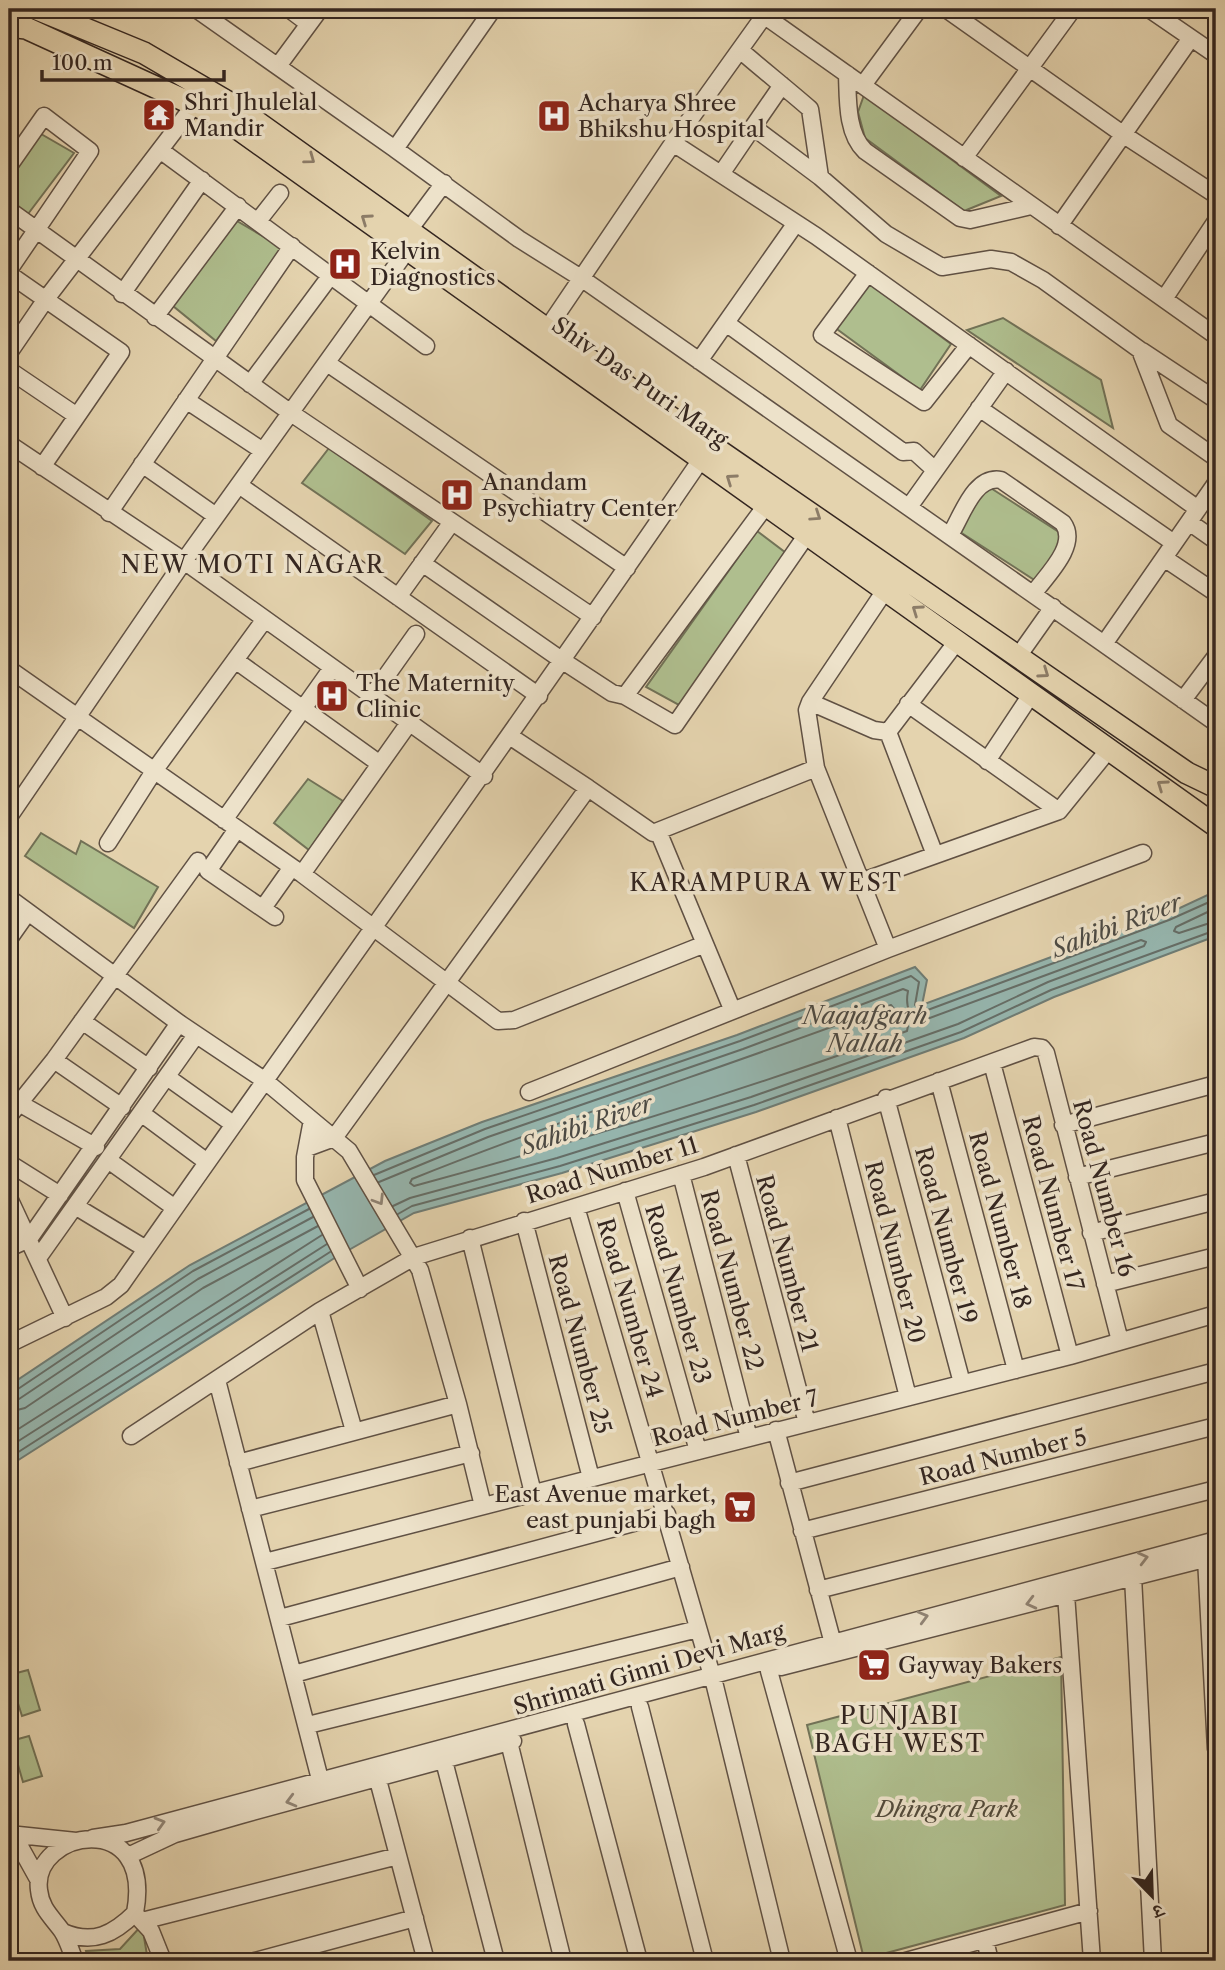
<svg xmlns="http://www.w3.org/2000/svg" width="1225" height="1970" font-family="'Libre Caslon Text','Noto Serif Devanagari',serif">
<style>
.green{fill:#afbe8e;stroke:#727257;stroke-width:2}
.water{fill:#96b7b0;stroke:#6f7d76;stroke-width:2}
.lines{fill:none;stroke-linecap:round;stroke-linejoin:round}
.shore{stroke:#656e68;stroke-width:2}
.minor-casing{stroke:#605144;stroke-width:19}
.major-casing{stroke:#342620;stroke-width:24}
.minor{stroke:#ede2ca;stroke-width:16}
.major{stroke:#e4d3ae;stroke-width:21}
.oneway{stroke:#8c7c67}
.oneway2{stroke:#908475}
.labels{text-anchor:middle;stroke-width:7;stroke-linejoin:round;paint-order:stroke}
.poi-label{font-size:23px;fill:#342620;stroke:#ede2ca;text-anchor:start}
.street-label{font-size:23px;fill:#342620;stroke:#ede2ca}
.park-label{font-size:23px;font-style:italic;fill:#534c3c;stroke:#ede2ca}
.neighbourhood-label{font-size:24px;letter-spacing:2px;fill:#342620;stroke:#ede2ca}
.water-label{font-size:24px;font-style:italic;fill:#4c4a44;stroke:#ede2ca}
</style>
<rect width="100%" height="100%" fill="#e4d3ae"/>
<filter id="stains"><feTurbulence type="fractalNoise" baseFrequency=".00286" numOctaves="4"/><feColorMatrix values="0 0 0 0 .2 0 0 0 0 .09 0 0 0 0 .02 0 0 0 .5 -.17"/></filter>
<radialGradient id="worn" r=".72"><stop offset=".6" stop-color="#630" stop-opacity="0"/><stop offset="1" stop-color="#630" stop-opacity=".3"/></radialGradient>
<path class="green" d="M864 95 1001 196 964 211 865 138 858 112Z
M29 127 74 153 28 214 9 201V156Z
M225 214 283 248 216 341 162 297Z
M859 276 951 344 920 390 830 324Z
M1003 318 1101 380 1113 428 967 330Z
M329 448 432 521 405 554 302 483Z
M986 485 1065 536 1036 581 957 530Z
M757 531 794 559 688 710 646 687Z
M308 779 343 801 309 850 274 823Z
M41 833 76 854 81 841 158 887 134 928 25 856Z
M1061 1657 1065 1905 864 1959 807 1725Z
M28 1670 40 1710 22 1716 9 1675Z
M29 1736 42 1776 23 1782 11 1741Z
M142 1925 148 1961H89L86 1951 120 1949Z"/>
<path class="water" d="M1216 891V936L1054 997 964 1038 756 1112 562 1173 414 1213 333 1259 9 1466V1391L13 1383 190 1265 385 1161 482 1122 737 1035 915 967 927 980 922 1005 1167 914Z"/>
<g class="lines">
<path class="shore" d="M1216 908 1176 927 1174 931 1179 933 1216 921
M891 1005 908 1026 907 1031C745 1090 580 1141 414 1186L410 1183 412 1179C569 1116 732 1065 891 1005Z
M374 1175 485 1129 740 1041 911 976 919 982 915 1005 925 1011 1169 920 1216 899
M379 1182 488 1137 743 1049 903 989 908 991C905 1007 909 1020 927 1019L1141 940 1146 942 1144 946 1048 982 958 1024 751 1097 557 1158 410 1198 393 1206
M398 1214 412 1206 560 1166 754 1105 961 1032 1051 990 1216 930
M9 1392 15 1391 193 1271 309 1209
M9 1401 19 1399 198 1279 313 1217
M9 1412 25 1408 203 1288 318 1226
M9 1435 322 1235
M9 1447 327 1244
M9 1458 330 1252"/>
<defs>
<path id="minor" d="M196 9 395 149 493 9
M289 9 309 24
M755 9 1216 336
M946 9 1124 135 1216 195
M1149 9 1216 55
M1212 9 1216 14
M740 50C763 70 787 89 810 109L820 177 753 127 782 85
M278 66 320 9
M847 74C848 98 846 133 865 151L960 218 970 220 1031 206
M863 85 919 9
M673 143 816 236 1198 509
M395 149 519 239 581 278 1104 644 1216 483
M160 150 426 346
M964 158 1073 9
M9 166 44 116 90 151 9 270
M721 174 753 127
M820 177 886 234 942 267 991 259 1011 262 1043 280 1140 350 1169 425 1216 458
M9 210 291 413 593 617
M258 221 280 193
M1059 226 1191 38
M409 230 444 183
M868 273 822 335 924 402 969 345
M9 274 121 352 42 467
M122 294 202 180
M1164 299 1216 221
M155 317 238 206
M726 323 903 452 914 451 935 470
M547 329 673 143 769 9
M1142 351 1216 400
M9 353 46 299 195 104
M699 361 796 223
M327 363 627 568
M9 370 77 416
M250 384 331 275
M186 400 263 451
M979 408 1174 543
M9 444 184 561 484 776
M142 464 216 516
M239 485 539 696
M909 507 1006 371
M109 513 292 246
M1189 522 1216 541
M950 535C962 516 974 475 1001 480L1063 523C1079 545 1047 575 1033 594
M1164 558 1216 593
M422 563 563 661 612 693 625 696 767 504
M886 589 810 702 807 710 816 768 888 949
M398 597 452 522
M1104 644 1216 723
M1019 655 1053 607
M235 660 380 764
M9 669 302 874 498 1021 514 1020 705 944
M372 696 416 634
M625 696 675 725 808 533
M1183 700 1216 656
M810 702 874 730 888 732
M908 704 1059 811
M888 732 935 855
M888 732 958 640
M987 761 1032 693
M588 788 653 833 816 768
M9 817 184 561 408 249
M224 820 332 668
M237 829 208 871 275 917
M658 831 732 1009
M108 843 154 771 265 619
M302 874 409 723
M860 882 1059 811 1110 748
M9 898 179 1023 264 1080 349 1151 420 1270 458 1404 483 1506
M263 908 292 867
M9 939 28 912
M82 1021 149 1068
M54 1060 122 1107
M992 1063 1070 1356
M167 1077 233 1124
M939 1081 1016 1370
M529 1092 888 949 1143 853
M886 1098 962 1383
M19 1103 96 1147
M141 1113 207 1162
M9 1116 54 1060 198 861
M837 1118 908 1397
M312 1120 305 1157V1180L360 1289
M1063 1125 1216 1084
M307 1148 334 1138 588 788 511 737
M736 1155 807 1423
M108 1160 175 1208
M9 1163 60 1195
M681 1174 749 1438
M1077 1177 1216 1142
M625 1191 698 1451
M9 1198 65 1318
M75 1206 146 1249
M576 1207 715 1686 782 1961
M524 1221 591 1478
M1091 1233 1216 1201
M470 1238 533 1493
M9 1248 29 1239 179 1023
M38 1258 196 1035
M1105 1284 1216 1256
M320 1311 354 1431
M9 1344 106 1297 121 1285C314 1009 512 736 702 458
M217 1380 322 1787
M776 1430 835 1651
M131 1436 320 1311 414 1257 704 1167 1034 1047 1042 1048 1046 1053 1120 1341
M238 1463 458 1404
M789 1483 1216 1371
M250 1509 471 1453
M802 1531 1216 1426
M1206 1558 1216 1749
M265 1562 1070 1356 1216 1314
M1133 1577 1153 1961
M818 1590 1216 1489
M1066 1594 1092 1961
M280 1618 667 1514
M781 1667 1216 1556
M769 1671 849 1961
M294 1674 681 1567
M640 1707 705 1961
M576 1724 639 1961
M308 1725 698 1629
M509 1742 563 1961
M444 1761 496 1961
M378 1780 426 1961
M9 1834 76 1841
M13 1834 38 1879
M93 1838 126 1833 1216 1540
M128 1856 175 1834 241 1815 513 1741
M137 1916 151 1931 163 1961
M142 1921 398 1856
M63 1932C93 1945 114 1934 135 1913 155 1807 31 1830 39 1890 41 1909 52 1917 62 1931 68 1940 71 1952 75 1961
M985 1940 990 1961
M255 1961 415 1918
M906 1961 1089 1911"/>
<path id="major" d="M37 9 144 53 233 105 660 410 1187 773 1216 787
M9 26 26 28 223 118 1216 826"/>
</defs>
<use href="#minor" class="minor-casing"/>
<use href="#major" class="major-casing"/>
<use href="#minor" class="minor"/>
<use href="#major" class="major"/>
</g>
<defs><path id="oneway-chevron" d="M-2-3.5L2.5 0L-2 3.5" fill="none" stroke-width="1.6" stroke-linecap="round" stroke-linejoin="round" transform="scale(1.75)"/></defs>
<g class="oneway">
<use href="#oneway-chevron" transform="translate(310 159) rotate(36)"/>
<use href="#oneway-chevron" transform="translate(366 219) rotate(-145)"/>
<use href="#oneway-chevron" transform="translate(731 479) rotate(-145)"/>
<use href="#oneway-chevron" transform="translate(816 516) rotate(34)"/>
<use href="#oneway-chevron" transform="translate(917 610) rotate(-145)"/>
<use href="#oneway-chevron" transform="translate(1044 673) rotate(35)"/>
<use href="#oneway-chevron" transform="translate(1162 785) rotate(-145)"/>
</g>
<g class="oneway2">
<use href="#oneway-chevron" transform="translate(379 1200) rotate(58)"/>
<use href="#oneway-chevron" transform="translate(1143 1558) rotate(-14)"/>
<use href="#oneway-chevron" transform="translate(1031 1603) rotate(166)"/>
<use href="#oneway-chevron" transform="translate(923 1617) rotate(-15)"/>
<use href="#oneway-chevron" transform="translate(291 1801) rotate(165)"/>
<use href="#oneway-chevron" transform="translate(160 1823) rotate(-16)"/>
</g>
<defs>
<symbol id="temple-square" viewBox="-11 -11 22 22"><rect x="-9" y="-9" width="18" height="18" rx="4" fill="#8f2418" stroke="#ede2ca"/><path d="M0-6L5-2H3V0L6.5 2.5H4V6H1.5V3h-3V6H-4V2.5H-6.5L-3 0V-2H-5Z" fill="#fff"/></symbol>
<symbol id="hospital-square" viewBox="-11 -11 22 22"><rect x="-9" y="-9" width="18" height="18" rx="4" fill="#8f2418" stroke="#ede2ca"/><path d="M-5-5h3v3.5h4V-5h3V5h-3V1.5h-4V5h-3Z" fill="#fff"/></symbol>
<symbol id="supermarket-square" viewBox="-11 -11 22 22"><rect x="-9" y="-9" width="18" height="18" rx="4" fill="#8f2418" stroke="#ede2ca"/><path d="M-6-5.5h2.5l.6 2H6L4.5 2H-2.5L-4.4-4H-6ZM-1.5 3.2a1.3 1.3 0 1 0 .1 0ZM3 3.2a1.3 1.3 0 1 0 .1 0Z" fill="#fff"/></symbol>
</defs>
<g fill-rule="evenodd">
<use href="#temple-square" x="140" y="96" width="38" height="38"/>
<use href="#hospital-square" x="535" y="97" width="38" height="38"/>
<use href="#hospital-square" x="326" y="245" width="38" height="38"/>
<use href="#hospital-square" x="438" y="476" width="38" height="38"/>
<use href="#hospital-square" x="313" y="677" width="38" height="38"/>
<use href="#supermarket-square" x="721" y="1488" width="38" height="38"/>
<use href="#supermarket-square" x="855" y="1646" width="38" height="38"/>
</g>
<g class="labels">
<g class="poi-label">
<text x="184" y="110">Shri Jhulelal<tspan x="184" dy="26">Mandir</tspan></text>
<text x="578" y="111">Acharya Shree<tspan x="578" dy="26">Bhikshu Hospital</tspan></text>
<text x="370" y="259">Kelvin<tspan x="370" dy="26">Diagnostics</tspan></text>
<text x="482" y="490">Anandam<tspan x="482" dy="26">Psychiatry Center</tspan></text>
<text x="356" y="691">The Maternity<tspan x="356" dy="26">Clinic</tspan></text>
<text x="716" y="1502" text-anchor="end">East Avenue market,<tspan x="716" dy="26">east punjabi bagh</tspan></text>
<text x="898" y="1673">Gayway Bakers</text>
</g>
<g class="street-label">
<text transform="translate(640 382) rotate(35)" y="8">Shiv Das Puri Marg</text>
<text transform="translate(612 1170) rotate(-17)" y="8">Road Number 11</text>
<text transform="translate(1104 1188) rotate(75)" y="8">Road Number 16</text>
<text transform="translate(1053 1203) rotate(75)" y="8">Road Number 17</text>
<text transform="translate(1000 1220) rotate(75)" y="8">Road Number 18</text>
<text transform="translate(946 1235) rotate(75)" y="8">Road Number 19</text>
<text transform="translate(895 1252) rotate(76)" y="8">Road Number 20</text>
<text transform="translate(787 1263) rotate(75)" y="8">Road Number 21</text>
<text transform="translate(732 1280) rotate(75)" y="8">Road Number 22</text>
<text transform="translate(678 1294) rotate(74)" y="8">Road Number 23</text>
<text transform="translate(630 1308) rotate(74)" y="8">Road Number 24</text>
<text transform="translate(580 1344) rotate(75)" y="8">Road Number 25</text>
<text transform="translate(735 1418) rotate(-14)" y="8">Road Number 7</text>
<text transform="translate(1003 1457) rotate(-14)" y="8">Road Number 5</text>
<text transform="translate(649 1669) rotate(-16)" y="8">Shrimati Ginni Devi Marg</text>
</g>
<g class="park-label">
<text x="947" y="1817">Dhingra Park</text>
</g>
<g class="neighbourhood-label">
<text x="253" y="573">NEW MOTI NAGAR</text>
<text x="766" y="891">KARAMPURA WEST</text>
<text x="900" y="1724">PUNJABI<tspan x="900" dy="28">BAGH WEST</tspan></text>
</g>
<g class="water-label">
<text transform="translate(1117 926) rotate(-21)" y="8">Sahibi River</text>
<text x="865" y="1024">Naajafgarh<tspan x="865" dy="28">Nallah</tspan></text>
<text transform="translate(587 1125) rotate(-19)" y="8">Sahibi River</text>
</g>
</g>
<rect width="1225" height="1970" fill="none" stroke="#e4d3ae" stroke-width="35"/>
<rect x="10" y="10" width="1204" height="1949" fill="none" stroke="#342620" stroke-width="3.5"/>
<rect x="18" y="18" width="1190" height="1935" fill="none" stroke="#342620" stroke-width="2"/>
<g transform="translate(1152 1896) rotate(157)" stroke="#ede2ca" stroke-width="5" paint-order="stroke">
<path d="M0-5L12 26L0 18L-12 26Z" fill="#342620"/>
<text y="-10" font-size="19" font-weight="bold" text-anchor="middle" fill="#342620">उ</text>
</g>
<path d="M42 70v10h182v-10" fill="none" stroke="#342620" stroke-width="3.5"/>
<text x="52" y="70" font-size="21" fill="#342620" stroke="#ede2ca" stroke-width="5" paint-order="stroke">100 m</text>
<rect width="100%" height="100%" filter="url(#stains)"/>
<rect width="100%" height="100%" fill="url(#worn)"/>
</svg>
